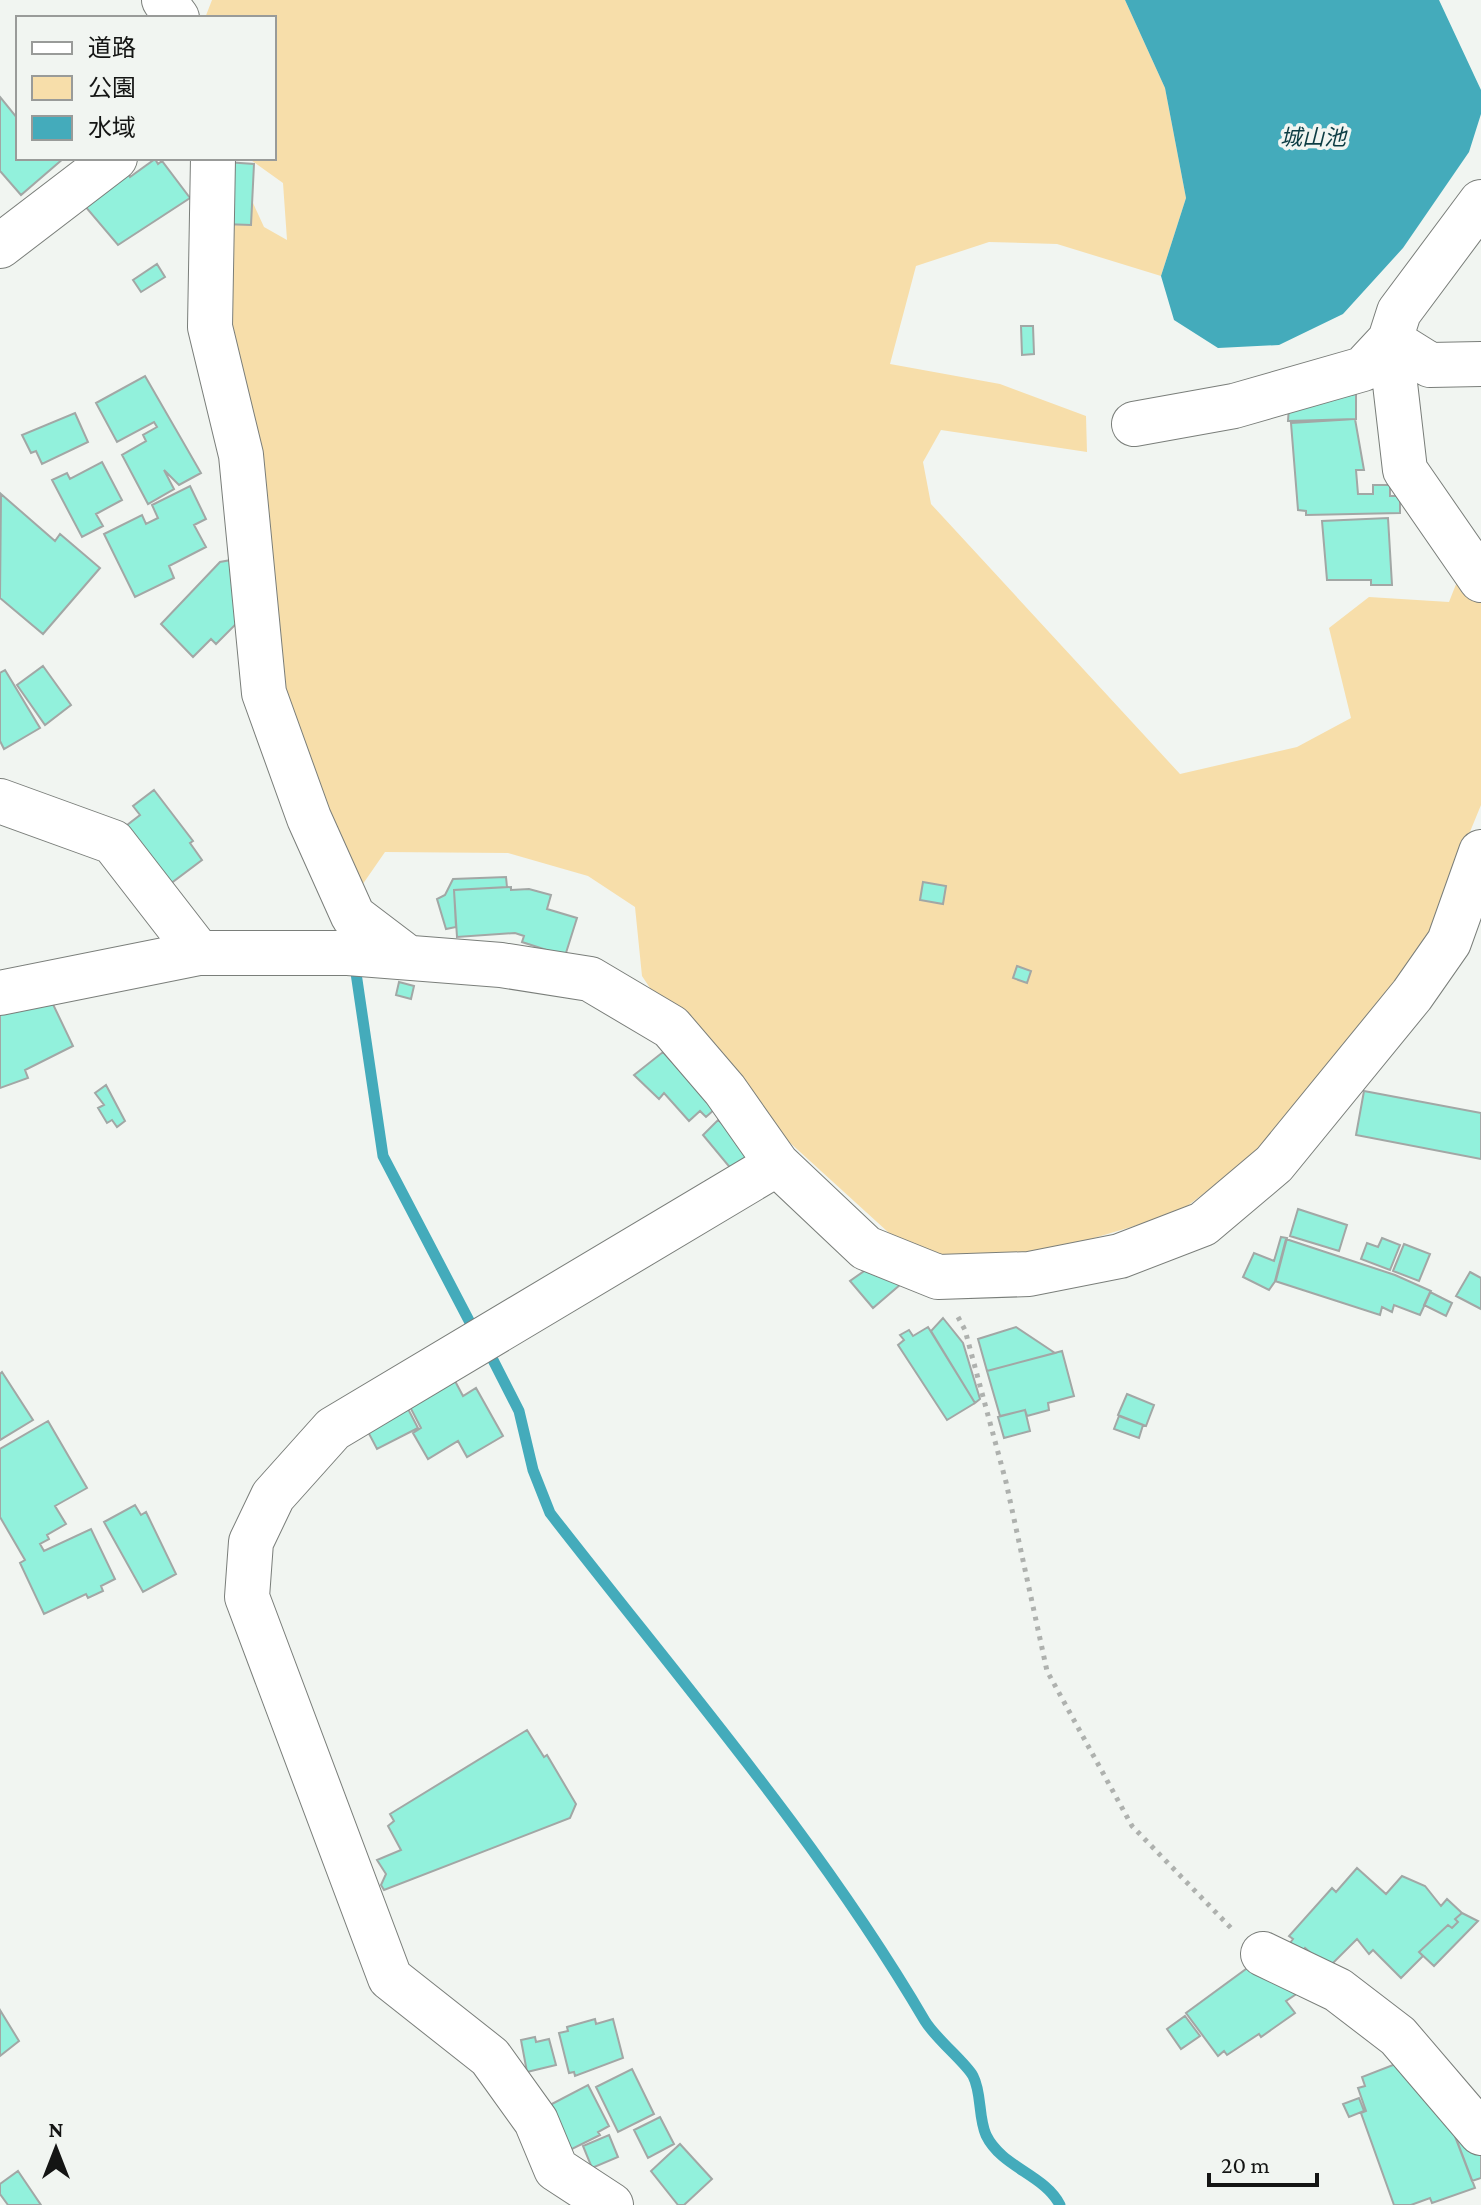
<svg xmlns="http://www.w3.org/2000/svg" width="1481" height="2205" font-family="'Crimson Pro','Noto Sans JP',serif">
<style>
.green{fill:#f7deaa}
.water{fill:#44abbb}
.lines{fill:none;stroke-linecap:round;stroke-linejoin:round}
.stream{stroke:#44abbb;stroke-width:11}
.building{fill:#92f1dc;stroke:#a2a7a5;stroke-width:2}
.minor-casing{stroke:#7a7e7a;stroke-width:46}
.path{stroke:#aeb1ae;stroke-width:5;stroke-dasharray:4 6;stroke-linecap:butt}
.minor{stroke:#fff;stroke-width:44}
.labels{text-anchor:middle;stroke-width:7;stroke-linejoin:round;paint-order:stroke}
.water-label{font-size:22px;font-style:italic;fill:#0c3c43;stroke:#f1f5f1}
</style>
<rect width="100%" height="100%" fill="#f1f5f1"/>
<path class="green" d="M212 0H1125L1165 88 1186 198 1161 276 1057 244 989 242 916 266 890 364 1000 384 1086 416 1087 452 941 430 923 462 931 504 1180 774 1297 747 1351 718 1329 628 1369 597 1449 602 1462 569 1481 584V805L1421 951 1268 1145 1178 1213 1084 1241 971 1266 911 1253 696 1057 642 976 635 907 588 876 508 853 385 852 358 891 275 689 194 213 248 192 264 227 287 240 283 183 248 158H274V18H205Z"/>
<path class="water" d="M1125 0H1439L1481 90V114L1469 152 1403 248 1343 314 1279 345 1218 348 1174 320 1161 276 1186 198 1165 88Z"/>
<g class="lines">
<path class="stream" d="M356 973 383 1156 476 1334
M493 1360 519 1411 533 1470 550 1513C678 1678 819 1840 925 2021 936 2039 966 2063 973 2076 982 2093 978 2117 986 2135 1002 2168 1044 2174 1060 2205"/>
</g>
<path class="building" d="M0 97 18 119V158H64L21 195 0 171Z
M155 159 158 164 162 161 190 198 118 245 84 205 128 173 130 177Z
M226 162 254 164 251 225 223 224Z
M157 264 165 277 141 292 133 280Z
M1021 326H1033L1034 354 1022 355Z
M145 376 201 473 179 485 164 470 174 489 148 504 122 455 146 441 143 435 157 427 154 422 117 442 96 403Z
M1356 394V419L1288 421 1289 406Z
M75 413 88 442 42 464 36 451 31 453 22 435Z
M1355 419 1364 470H1356L1358 494H1373V485H1390V496H1400V513L1306 515V511L1298 510 1291 423Z
M102 462 122 500 96 514 103 526 82 537 52 480 67 473 70 479Z
M190 486 206 519 194 525 206 547 169 566 174 578 135 597 104 534 142 515 146 524 158 518 152 505Z
M1 494 55 541 60 534 100 568 43 634 0 598Z
M1388 518 1392 585H1371V580H1327L1322 521Z
M231 560 238 622 216 644 211 639 193 657 161 624 220 562Z
M43 666 71 705 45 725 17 685Z
M5 670 40 728 4 749 0 741V673Z
M154 790 193 841 190 843 202 860 166 887 122 829 140 815 133 806Z
M506 877 507 887 454 890 456 927 446 929 437 899 445 895 453 879Z
M923 882 946 886 943 904 920 900Z
M511 887V890L529 889 551 895 547 909 577 918 565 956 522 942 524 936 515 933 457 937 454 890Z
M1017 966 1031 971 1027 983 1013 978Z
M399 982 414 986 411 999 396 995Z
M50 998 73 1046 25 1070 28 1078 0 1088V1009Z
M663 1052 715 1109 706 1117 700 1111 689 1121 664 1093 659 1099 634 1075Z
M106 1085 125 1121 117 1127 112 1120 107 1123 98 1108 104 1105 95 1093Z
M1364 1091 1481 1113V1159L1356 1135Z
M718 1120 740 1139 752 1158 732 1170 703 1135Z
M1298 1209 1347 1225 1339 1251 1290 1236Z
M1281 1237 1287 1238 1276 1280 1269 1290 1243 1277 1254 1253 1274 1261Z
M1382 1238 1400 1245 1390 1270 1361 1259 1367 1243 1378 1247Z
M1286 1239 1395 1275 1431 1291 1420 1315 1394 1305 1392 1312 1382 1307 1380 1315 1275 1281Z
M1404 1244 1430 1254 1419 1281 1393 1271Z
M867 1269 901 1284 873 1308 850 1281Z
M1470 1272 1481 1278V1309L1456 1296Z
M1430 1292 1452 1303 1446 1316 1424 1305Z
M943 1318 963 1343 980 1399 975 1403 931 1331Z
M928 1327 975 1403 947 1420 898 1345 904 1340 900 1335 909 1330 913 1336Z
M1016 1327 1055 1353 987 1371 978 1339Z
M1062 1351 1074 1396 1048 1403 1049 1410 1027 1416 1025 1410 1000 1416 987 1371Z
M2 1372 33 1420 0 1440V1374Z
M455 1381 463 1396 476 1388 503 1436 467 1457 458 1441 428 1459 413 1433 421 1428 409 1405Z
M1127 1394 1154 1405 1146 1426 1118 1415Z
M407 1407 418 1428 377 1449 366 1428Z
M1025 1410 1030 1431 1004 1438 998 1417Z
M1119 1416 1143 1425 1139 1438 1114 1429Z
M48 1421 87 1488 55 1506 66 1524 47 1535 49 1539 40 1544 44 1551 91 1529 115 1579 101 1586 103 1591 88 1598 86 1594 44 1614 20 1563 25 1560 0 1517V1449Z
M135 1505 141 1515 146 1512 176 1574 143 1592 104 1522Z
M527 1730 544 1757 547 1755 576 1804 570 1818 384 1890 381 1885 386 1874 377 1860 401 1850 388 1826 394 1821 390 1814Z
M1357 1868 1386 1894 1402 1876 1425 1886 1441 1906 1447 1899 1462 1913 1455 1919 1458 1922 1452 1928 1448 1925 1419 1952 1423 1956 1401 1978 1373 1950 1369 1954 1357 1939 1328 1968 1305 1948 1301 1953 1290 1943 1293 1939 1289 1936 1332 1888 1336 1892Z
M1462 1913 1478 1921 1434 1966 1419 1952 1448 1925 1452 1928 1458 1922 1455 1919Z
M1261 1958 1304 1989 1286 2001 1295 2013 1261 2037 1259 2034 1227 2055 1224 2051 1218 2056 1186 2013Z
M0 2010 19 2041 0 2056Z
M1185 2016 1200 2036 1181 2049 1167 2029Z
M595 2019 596 2024 613 2019 623 2058 575 2076 574 2072 569 2073 559 2033 568 2031 567 2027Z
M535 2037 536 2042 549 2039 556 2065 527 2072 521 2040Z
M1411 2058 1441 2099 1475 2188 1432 2203 1430 2198 1411 2205H1394L1361 2113 1366 2111 1358 2088 1365 2086 1362 2077Z
M632 2069 654 2114 618 2132 596 2087Z
M588 2085 609 2126 598 2132 600 2135 570 2150 548 2106Z
M1359 2098 1364 2111 1349 2117 1343 2104Z
M660 2117 674 2144 648 2158 634 2130Z
M1451 2126 1481 2145V2178L1472 2181Z
M609 2135 618 2157 592 2168 583 2146Z
M680 2144 712 2179 684 2205H678L651 2171Z
M18 2171 41 2205H8L0 2194V2184Z"/>
<g class="lines">
<defs>
<path id="minor" d="M164 0 177 18
M213 158 210 327 241 455 264 693 309 818 353 916 407 957
M1481 202 1399 312 1390 340 1430 365 1481 364
M0 246 115 158
M1390 340 1405 470 1481 580
M1134 424 1234 406 1363 369 1390 340
M0 801 113 842 199 953
M0 993 199 953H348L501 965 590 979 671 1027 725 1090 777 1164 866 1248 938 1277 1029 1274 1120 1256 1203 1224 1274 1164 1412 995 1449 942 1481 852
M1263 1954 1338 1990 1398 2036 1481 2133
M611 2205 556 2169 536 2121 490 2057 390 1978 247 1597 251 1542 273 1496 333 1429 777 1164"/>
</defs>
<use href="#minor" class="minor-casing"/>
<path class="path" d="M958 1317 965 1330 1006 1482 1047 1671 1132 1826 1232 1929"/>
<use href="#minor" class="minor"/>
</g>
<g class="labels">
<g class="water-label">
<text x="1313" y="145">城山池</text>
</g>
</g>
<rect x="16" y="16" width="260" height="144" fill="#f1f5f1" stroke="#999b99" stroke-width="2"/>
<rect x="32" y="42" width="40" height="12" fill="#ffffff" stroke="#999b99" stroke-width="2"/>
<text x="88" y="56" font-size="24" fill="#141514">道路</text>
<rect x="32" y="76" width="40" height="24" fill="#f7deaa" stroke="#999b99" stroke-width="2"/>
<text x="88" y="96" font-size="24" fill="#141514">公園</text>
<rect x="32" y="116" width="40" height="24" fill="#44abbb" stroke="#999b99" stroke-width="2"/>
<text x="88" y="136" font-size="24" fill="#141514">水域</text>
<g transform="translate(56 2149)" stroke="#f1f5f1" stroke-width="6" paint-order="stroke">
<path d="M0-6L14 30L0 20L-14 30Z" fill="#141514"/>
<text y="-12" font-size="22" font-weight="bold" text-anchor="middle" fill="#141514">N</text>
</g>
<path d="M1209 2173v12h108v-12" fill="none" stroke="#141514" stroke-width="4"/>
<text x="1221" y="2173" font-size="24" fill="#141514" stroke="#f1f5f1" stroke-width="6" paint-order="stroke">20 m</text>
</svg>
